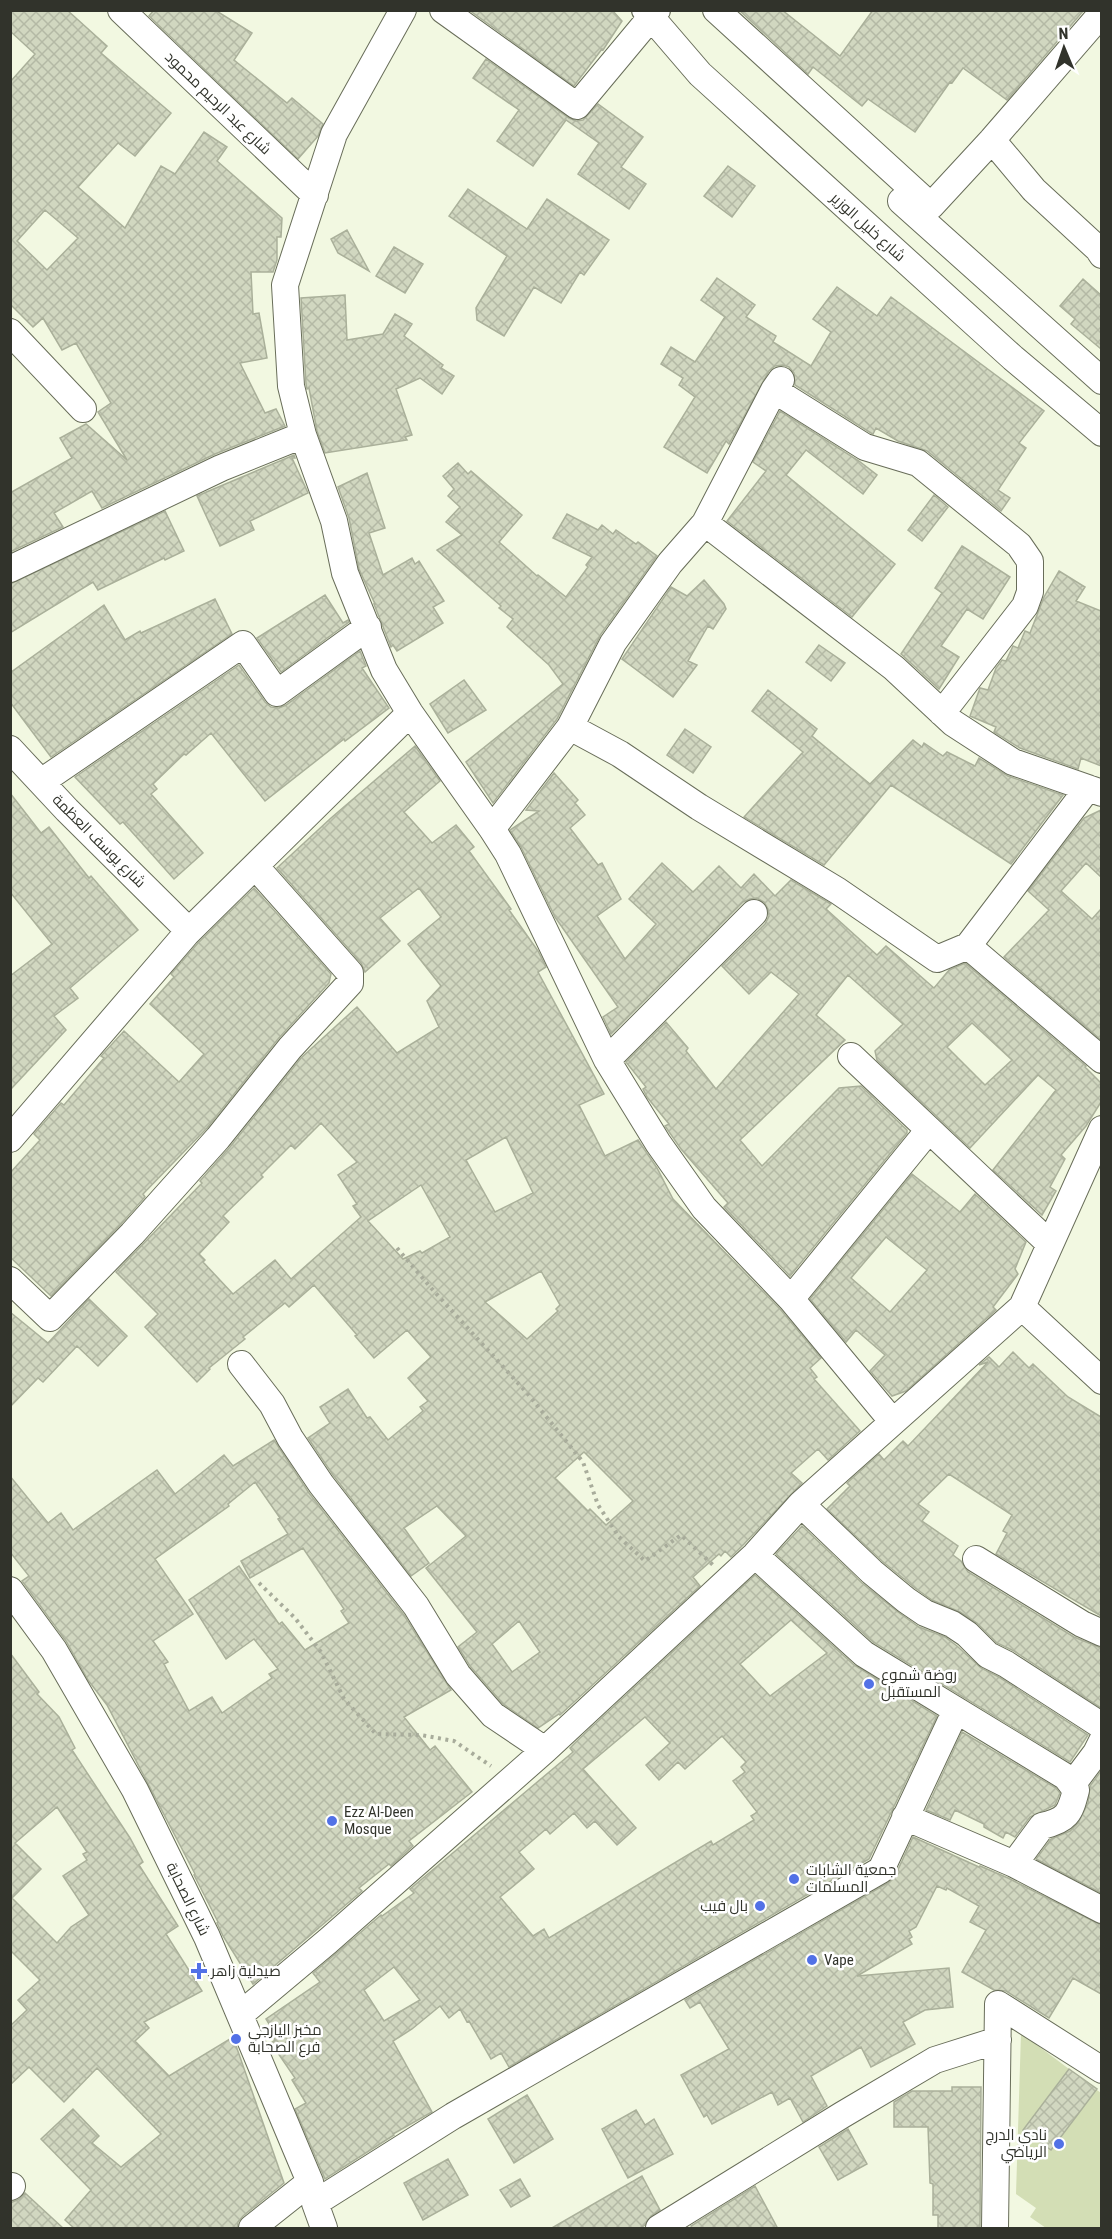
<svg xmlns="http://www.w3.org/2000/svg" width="1112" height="2239" font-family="'Roboto Condensed',Cairo,sans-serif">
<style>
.pitch{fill:#d3deb5}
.building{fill:url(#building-cross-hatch);stroke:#aab09a;stroke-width:1.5;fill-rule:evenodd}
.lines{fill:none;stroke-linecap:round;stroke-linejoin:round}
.minor-casing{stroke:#686d59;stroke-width:28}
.path{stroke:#a8ac9b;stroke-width:4;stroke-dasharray:3 4.5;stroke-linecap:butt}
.minor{stroke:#fff;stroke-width:26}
.poi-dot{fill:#5271e6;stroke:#fff;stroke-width:2}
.labels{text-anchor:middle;stroke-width:5;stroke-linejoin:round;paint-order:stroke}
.street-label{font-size:15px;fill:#31332b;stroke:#fff}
.poi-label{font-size:15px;fill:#31332b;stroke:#fff;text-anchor:start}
</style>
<defs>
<pattern id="building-cross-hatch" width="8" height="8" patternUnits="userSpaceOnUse" patternTransform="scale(1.5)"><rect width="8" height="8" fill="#d1d7c0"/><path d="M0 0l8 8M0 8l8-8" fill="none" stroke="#b4b9a5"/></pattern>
</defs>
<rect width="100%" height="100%" fill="#f2f8e1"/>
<path class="pitch" d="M1021 2033 1101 2093V2228H1046L1030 2217 1036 2208 1016 2194Z"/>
<path class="building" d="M10 10H67L107 46 101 53 171 113 135 156 118 143 78 187 125 228 161 166 175 174 204 132 227 147 217 161 282 218 281 237H277V260L273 272H251L253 314 259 313 267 358 240 363 265 413 276 409 285 426 215 454 102 508 92 491 54 513 63 527 10 552V493L72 458 60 438 86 424 127 460 98 412 111 403 76 343 62 350 43 318 33 327 10 304V82L35 54 10 31ZM45 210 78 238 47 270 17 241Z
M154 10H215L252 33 234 60 287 103 292 98 323 124 318 136 298 159 149 16Z
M469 10H612L622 21 603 50 602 49 574 86Z
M739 10H782L840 56 873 10H1084L1007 100 963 68 952 83 950 82 915 132 868 99 862 106 813 67 808 74Z
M486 59 569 118 576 121 583 120 598 104 643 137 621 167 646 184 629 209 578 174 599 143 566 120 533 166 497 141 519 110 473 78Z
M728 166 755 186 732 217 704 196Z
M468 189 527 229 547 199 609 240 584 275 580 272 561 303 534 287 504 336 477 320 476 308 507 256 449 216Z
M347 230 369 271 338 253 331 239Z
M394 247 423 264 405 293 376 276Z
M717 278 755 305 746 317 776 336 773 342 811 366 831 332 813 319 837 287 877 316 891 297 1044 411 1019 443 1026 448 998 490 1010 498 1001 511 927 451 898 441 876 428 873 434 871 433 795 385 794 373 789 367 783 365 775 366 769 371 729 444 726 441 707 473 664 447 695 397 679 385 683 378 661 364 671 347 695 362 725 317 701 300Z
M1083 279 1101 295V349L1071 324 1075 319 1060 306Z
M345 295 347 340 383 334 395 314 412 324 404 336 443 365 441 368 454 376 442 394 420 378 396 389 412 435 405 437 407 440 325 453 317 431 309 388 307 389 306 384 301 298Z
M780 411 859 461 877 475 863 494 806 450 786 475 895 564 852 617 727 521 766 471 753 462Z
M294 455 295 458H292L308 493 250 521 254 530 220 546 197 496Z
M458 463 468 474 471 471 522 515 499 542 537 576 538 575 566 597 588 567 586 565 592 557 553 538 567 514 598 530 602 525 613 534 616 530 636 544 638 542 657 556 601 634 557 719 493 803 466 762 563 684 549 665 507 627 513 619 499 608 501 606 437 550 462 535 446 522 460 507 448 496 454 489 443 476Z
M367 473 385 528 369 533 383 575 412 558 415 564 419 561 444 601 433 607 443 623 397 651 393 645 391 647 374 604H375L359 569 349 518 338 487Z
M934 495 948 507 922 541 908 530Z
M165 511 184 551 165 560 164 558 98 590 93 582 10 633V584Z
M962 546 1010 577 983 619 967 609 941 646 959 657 939 689 901 654 942 593 935 588Z
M1059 571 1085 587 1076 601 1101 611V766L1081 758 1078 769 1020 748 994 732 996 727 970 716 980 688 988 690 996 668 1002 660 1006 661 1013 646 1018 648 1025 631 1030 633 1044 597Z
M704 580 724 604 726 609 713 629 708 626 688 661 697 665 673 697 622 659 671 587 687 596Z
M325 595 343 623 348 620 349 622 281 672 257 638Z
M215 599 232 634 51 757 10 702V673L104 605 125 640 140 631 141 633Z
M819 645 845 663 831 681 806 662Z
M360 651 366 666 362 668 389 708 345 741 344 739 265 801 211 733 186 755 184 754 153 784 157 789 151 794 203 853 174 879 123 822 120 824 75 777 239 665 265 702 271 707 279 708 286 705Z
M464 680 486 710 448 733 430 704Z
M768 690 817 729 812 736 870 784 913 740 922 747 924 743 943 756 947 752 975 766 979 758 1008 776 1063 795 1011 864 891 785 824 865 744 817 803 752 752 711Z
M685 729 711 747 693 773 667 755Z
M415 746 440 781 404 812 432 843 456 825 474 847 469 851 511 909 509 910 538 951 546 967 538 972 604 1094 579 1105 605 1156 638 1140 657 1168 673 1199 780 1309 821 1358 810 1368 817 1377 814 1379 860 1431 828 1460 818 1449 791 1473 802 1483 744 1544 731 1557 725 1551 721 1556 719 1554 693 1577 700 1586 560 1715 559 1714 538 1728 503 1704 470 1666 458 1647 477 1632 426 1568 466 1536 437 1506 404 1528 429 1563 411 1576 333 1475 308 1438 330 1423 320 1407 348 1389 367 1418 370 1417 388 1440 423 1411 420 1407 428 1401 408 1378 431 1357 407 1330 374 1358 355 1336 357 1335 314 1285 289 1307 285 1303 243 1337 245 1339 209 1368 210 1369 197 1382 145 1327 158 1314 116 1272 202 1183 200 1181 230 1147 301 1058 357 1007 397 1053 439 1027 427 1001 441 986 408 944 441 917 419 888 380 918 400 941 365 972 361 963 277 868 331 818ZM321 1123 357 1162 338 1175 357 1204 353 1206 361 1217 291 1279 275 1260 233 1294 203 1262 205 1260 199 1254 229 1222 223 1216 263 1177 261 1175 291 1145 295 1149ZM506 1137 533 1193 495 1212 466 1160ZM421 1185 450 1237 422 1253 420 1251 403 1259 368 1221ZM541 1271 560 1305 556 1309 558 1311 527 1339 485 1302ZM584 1452 633 1501 606 1525 590 1509 588 1511 555 1478ZM519 1621 540 1652 512 1672 492 1644Z
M554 773 578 800 575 803 585 815 570 828 598 865 602 863 621 899 597 916 625 959 656 924 629 899 662 863 693 892 719 866 741 888 754 874 775 896 791 880 831 904 826 909 877 955 886 946 934 988 949 970 965 963 1086 1066 1085 1067 1101 1083V1102L1086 1126 1061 1155 1065 1159 1050 1187 1056 1191 1042 1215 993 1170 1056 1090 1038 1075 970 1148 877 1060 875 1051 903 1024 848 975 816 1015 845 1040 740 1140 762 1166 839 1088 861 1086 907 1130V1133L790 1276 724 1207 728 1203 681 1149 665 1126 669 1124 647 1097 643 1089 646 1087 626 1062 666 1022 688 1048 686 1051 716 1089 799 994 771 972 749 994 722 966 765 924 769 916 768 909 764 902 757 898 750 899 743 902 611 1034 603 1017 618 1007 555 917 521 847 510 830 539 811 526 810ZM972 1023 1012 1060 985 1085 947 1047Z
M10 793 41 833 49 827 89 878 91 876 138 930 70 988 78 998 54 1016 66 1030 10 1090V976L52 944 10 892Z
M1101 810V877L1086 863 1061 891 1092 919 1101 909V1040L1004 957 1049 910 1028 891 1084 818Z
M254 888 331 974 329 983 278 1039 207 1128 143 1194 145 1197 121 1224 51 1296 10 1257V1173L40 1140 34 1134 61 1103 64 1105 104 1058 101 1056 124 1031 179 1082 204 1054 150 1004 174 977 171 974 198 943Z
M912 1174 960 1212 975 1194 1026 1242 1015 1269 1018 1274 993 1307 996 1310 906 1391 892 1396 870 1371 885 1355 856 1330 846 1342 810 1299ZM886 1237 927 1270 890 1312 851 1278Z
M89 1299 127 1336 98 1366 77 1346 43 1382 38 1378 10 1407V1312L48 1343Z
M1013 1352 1029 1368 1033 1364 1068 1397 1101 1417V1616L996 1554 1007 1533 1003 1531 1012 1515 949 1474 918 1504 929 1512 922 1521 958 1546 953 1555 961 1561 968 1572 1074 1637 1101 1648V1708L1014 1651 997 1643 977 1623 960 1612 932 1600 915 1588 882 1561 827 1509 850 1486 847 1483 879 1454 884 1460 903 1441 908 1446 988 1362 979 1365 989 1357 999 1367Z
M274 1440 309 1493 404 1615 451 1690 404 1717 430 1750 435 1746 472 1792 409 1841 413 1846 391 1866 389 1864 359 1888 362 1891 253 1984 223 1936 217 1923 218 1922 194 1875 195 1874 107 1705 88 1680 66 1641 22 1581 29 1576 10 1552V1476L48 1523 61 1513 73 1530 157 1470 175 1494 224 1455 233 1466ZM255 1482 280 1518 278 1519 288 1534 241 1561 250 1578 303 1548 344 1609 341 1611 349 1623 305 1650 282 1622 279 1624 239 1566 189 1600 226 1659 254 1639 278 1669 269 1674 272 1678 222 1713 212 1697 189 1711 164 1664 168 1662 153 1641 193 1614 155 1559 229 1506 228 1504Z
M802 1526 862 1583 898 1612 919 1627 945 1637 957 1646 981 1668 999 1677 1088 1735 1070 1762 873 1642 776 1554Z
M755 1575 854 1665 937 1716 869 1859 509 2067 501 2053 491 2059 469 2021 467 2022 460 2009 449 2018 440 2006 412 2029 393 2041 432 2112 393 2134 394 2135 325 2179 295 2109 306 2103 292 2080 295 2078 271 2043 275 2040 267 2029 271 2027 266 2019 320 1982 313 1973 381 1915 382 1916 414 1893 410 1889 573 1752 570 1748 580 1738ZM791 1620 827 1653 770 1696 740 1664ZM645 1717 670 1743 646 1765 659 1780 678 1762 685 1769 722 1736 746 1762 741 1767 745 1772 733 1781 757 1812 751 1816 754 1820 713 1845 711 1841 549 1938 544 1929 533 1936 500 1897 534 1869 519 1852 546 1829 550 1834 574 1813 587 1828 595 1821 617 1845 636 1828 583 1769ZM394 1967 420 2000 384 2021 364 1990Z
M10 1653 39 1692 37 1694 59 1717 75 1748 72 1750 130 1838 143 1862 139 1865 178 1926 166 1934 202 1991 144 2022 149 2028 135 2041 169 2076 233 2037 284 2183 243 2216 238 2222 237 2229H75L65 2220 91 2190 41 2139 73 2109 99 2136 92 2143 121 2167 161 2134 97 2068 64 2102 29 2067 10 2085V2026L27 2010 18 2000 40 1980 10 1950ZM57 1807 87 1852 83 1854 87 1860 63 1876 89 1915 71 1927 57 1943 12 1898 41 1869 15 1843Z
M962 1732 1056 1788 1060 1793 1055 1805 1030 1817 1015 1837 1006 1832 1003 1838 984 1827V1824L955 1810 950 1820 926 1810Z
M1101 1771V1893L1036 1859 1051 1839 1070 1831 1078 1823 1088 1803 1090 1786Z
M913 1837 979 1867 980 1866 1008 1878 1101 1925V1994L1073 1978 1049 2018 1006 1991 994 1990 962 1972 986 1930 970 1922 979 1906 947 1888 946 1890 937 1886 916 1927 909 1931 912 1937 909 1939 912 1944 857 1976 949 1968 953 2007 925 2010 903 2022 915 2044 871 2067 861 2047 811 2076 827 2106 803 2122 790 2098 778 2105 772 2092 712 2124 707 2115 704 2117 681 2075 729 2049 700 2002 690 2008 685 2000 888 1883 895 1876Z
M1069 2069 1097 2089 1051 2150 1023 2130Z
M952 2087H981L980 2229H938V2215H933V2184L930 2183 928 2127H894V2102L912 2091H952Z
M527 2095 553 2139 514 2163 488 2119Z
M636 2110 645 2125 654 2119 673 2154 628 2178 602 2129Z
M848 2129 867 2164 838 2180 819 2147Z
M448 2159 468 2195 423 2220 404 2183Z
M642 2176 660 2210 651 2216 645 2225 639 2229H550Z
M520 2179 530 2196 511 2207 500 2190Z
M755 2186 778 2229H693L691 2226Z
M25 2193 64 2229H10V2203L19 2199Z"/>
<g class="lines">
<defs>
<path id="minor" d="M121 10 315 195
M403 10 334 134 285 285 291 386 303 435 334 521 345 573 384 670 410 713 492 829 508 854 607 1060 658 1143 704 1208 791 1299
M443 10 577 106 657 10
M645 10 700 74 1013 358 1102 433
M716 10 931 206 992 140 1102 13
M992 140 1034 190 1098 249 1102 255
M901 201 1102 381
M10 332 83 409
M774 390 865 447 918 463 1019 545 1030 561V592L1025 606 942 713
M705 523 894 668 953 723 1013 762 1102 793
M10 569 221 468 303 435
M570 727 613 643 670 563 705 523 774 390 781 380
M10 749 67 810 189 931
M41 782 243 644 277 693 368 627
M492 829 570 727 620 754 699 807 838 891 937 959 968 946 1088 788
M968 946 1102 1060
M851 1056 1049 1243
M607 1060 754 913
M10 1139 187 933 410 713
M10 1280 50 1318 132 1234 218 1138 290 1048 350 983V973L255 866
M1022 1307 1102 1381
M241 1364 272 1404 290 1438 321 1484 416 1606 458 1675 493 1715 545 1750
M893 1422 791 1299 928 1131
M801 1504 872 1572 906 1600 925 1613 952 1624 967 1634 988 1655 1006 1664 1102 1726
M755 1555 864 1654 1066 1777 1076 1790C1070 1814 1067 1820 1042 1826L1014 1864
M976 1559 1082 1624 1102 1633
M10 1590 54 1650 135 1790 207 1937 310 2182 315 2203 324 2228
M1072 1785 1096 1753 1102 1741
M905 1817 1014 1864 1102 1910
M241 2014 328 1941 545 1750 755 1555 801 1504 1022 1307 1102 1129
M10 2187 12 2186
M315 2203 453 2116 881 1870 956 1710
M252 2228 310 2182
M659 2228 842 2115 935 2060 998 2040
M995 2228 998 2004 1102 2070"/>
</defs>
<use href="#minor" class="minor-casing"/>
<path class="path" d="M397 1248 432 1289 527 1393 583 1462 598 1505 619 1537 645 1561 681 1535 713 1565
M259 1583 295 1618 321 1652 344 1699 376 1734 421 1735 454 1741 491 1766"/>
<use href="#minor" class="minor"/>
</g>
<g class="poi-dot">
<circle cx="869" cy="1684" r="6"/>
<circle cx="332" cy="1821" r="6"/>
<circle cx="794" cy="1879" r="6"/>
<circle cx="760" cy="1906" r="6"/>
<circle cx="812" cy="1960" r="6"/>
<path d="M196 1962h6v6h6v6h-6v6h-6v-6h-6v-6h6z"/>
<circle cx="236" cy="2039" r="6"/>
<circle cx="1059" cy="2144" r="6"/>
</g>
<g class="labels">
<g class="street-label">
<text transform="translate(218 103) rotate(44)" y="5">شارع عبد الرحيم محمود</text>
<text transform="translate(868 227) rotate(42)" y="5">شارع خليل الوزير</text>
<text transform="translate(99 841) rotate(45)" y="5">شارع يوسف العظمة</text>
<text transform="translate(188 1899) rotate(64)" y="5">شارع الصحابة</text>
</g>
<g class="poi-label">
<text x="881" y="1680">روضة شموع<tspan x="881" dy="17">المستقبل</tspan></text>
<text x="344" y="1817">Ezz Al-Deen<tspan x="344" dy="17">Mosque</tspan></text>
<text x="806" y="1875">جمعية الشابات<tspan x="806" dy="17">المسلمات</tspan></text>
<text x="748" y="1911" text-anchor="end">بال فيب</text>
<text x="824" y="1965">Vape</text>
<text x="211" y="1976">صيدلية زاهر</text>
<text x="248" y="2035">مخبز اليازجي<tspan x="248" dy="17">فرع الصحابة</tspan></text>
<text x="1047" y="2140" text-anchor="end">نادي الدرج<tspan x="1047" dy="17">الرياضي</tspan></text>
</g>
</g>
<rect width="1112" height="2239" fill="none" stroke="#31332b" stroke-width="24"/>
<g transform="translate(1064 48) rotate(358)" stroke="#ffffff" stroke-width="4.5" paint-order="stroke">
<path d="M0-4.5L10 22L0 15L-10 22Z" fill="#31332b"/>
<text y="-9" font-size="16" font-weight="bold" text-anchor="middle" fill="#31332b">N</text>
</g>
</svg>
